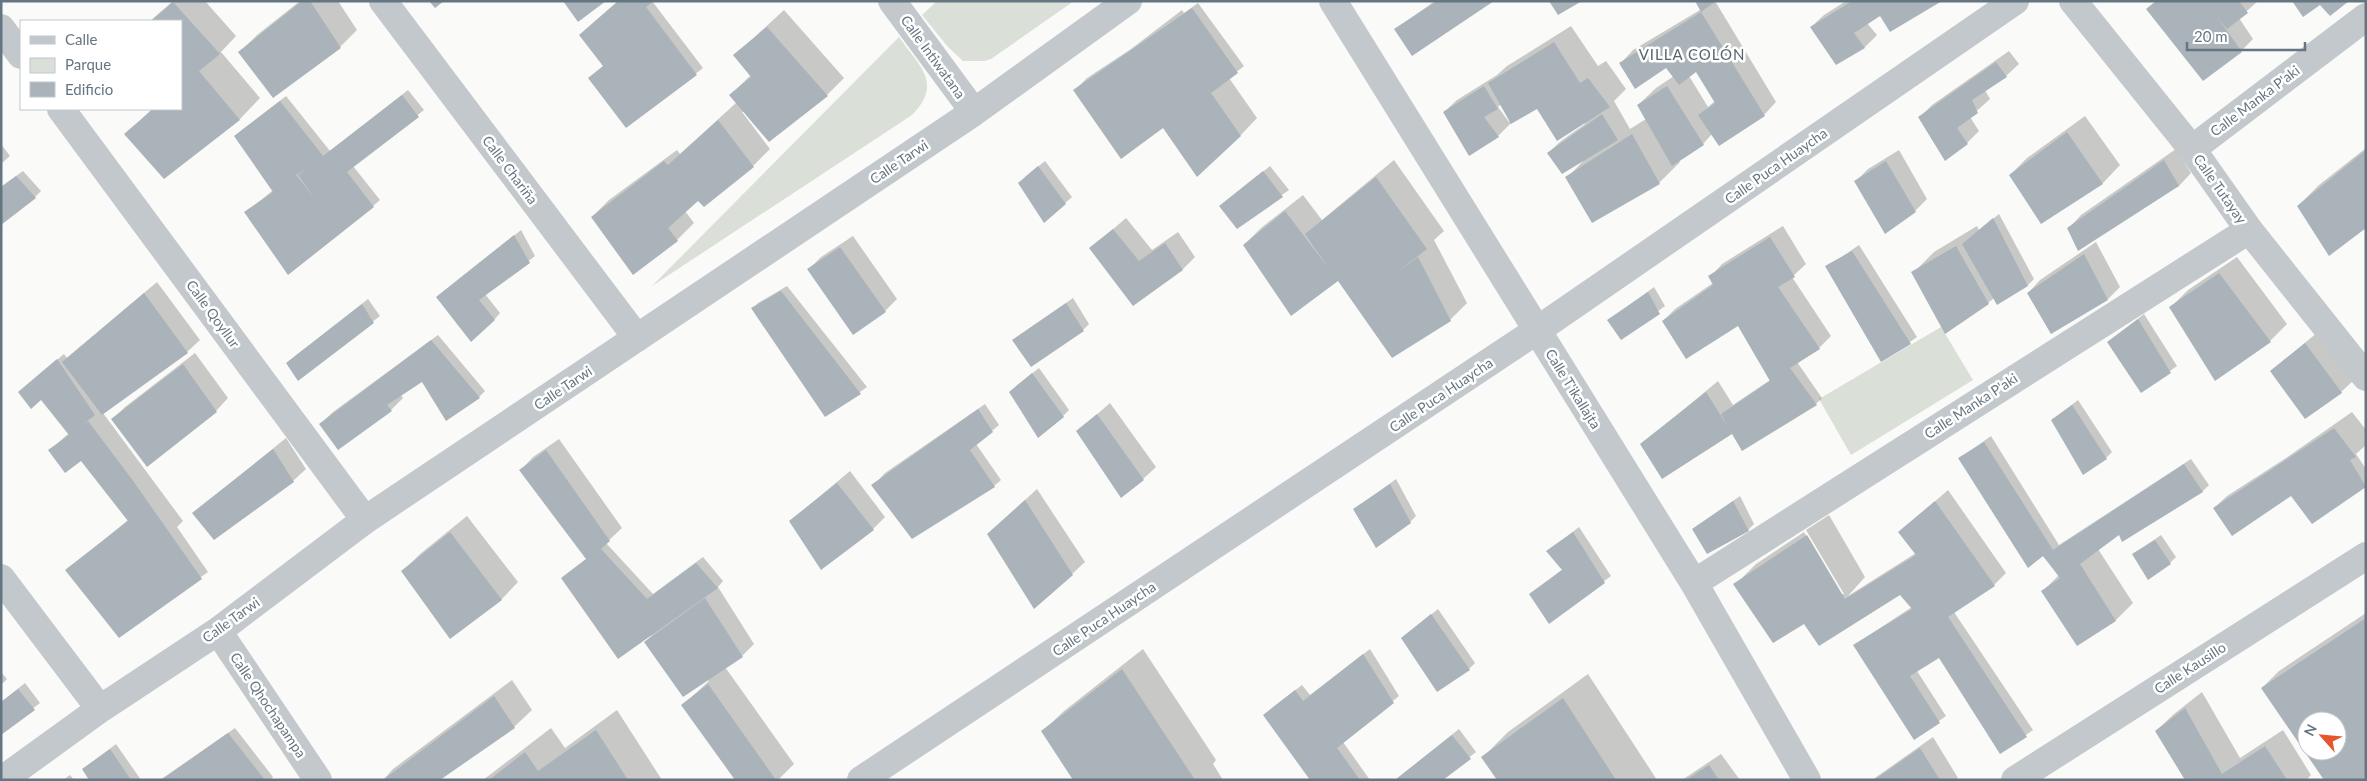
<svg xmlns="http://www.w3.org/2000/svg" width="2367" height="781" font-family="Lato,sans-serif">
<style>
.green{fill:#dadfd7}
.shadow{fill:#0003;fill-rule:evenodd}
.building{fill:#aab3b9;fill-rule:evenodd}
.lines{fill:none;stroke-linecap:round;stroke-linejoin:round}
.minor{stroke:#c3c8cc;stroke-width:28}
.labels{text-anchor:middle;stroke-width:5;stroke-linejoin:round;paint-order:stroke}
.street-label{font-size:14px;fill:#657683;stroke:#fff}
.neighbourhood-label{font-size:15px;letter-spacing:1px;fill:#57646e;stroke:#fff}
</style>
<rect width="100%" height="100%" fill="#fafaf8"/>
<path class="green" d="M937 1H1074L991 59 984 61H963L948 47 922 15Z
M899 37C920 67 943 83 912 115L652 286Z
M1941 327 1973 380 1851 455 1819 399Z"/>
<path class="shadow" d="M173 1H205L236 36 221 52 260 98 240 119 164 177 126 134 152 109H181V21H150Z
M300 1H338L357 30 340 47 240 52 257 35Z
M652 1 703 68 627 127 604 65 581 35Z
M1435 1H1492L1395 29Z
M1715 1 1776 102 1764 115 1712 134 1703 144 1679 160 1680 162 1659 183 1567 178 1584 160 1548 153 1561 141 1585 124 1584 122 1537 107 1510 124 1498 136 1444 112 1457 100 1497 75 1507 66 1571 26 1598 66 1606 61 1626 89 1614 101 1630 129 1646 119 1638 105 1656 88 1674 76 1667 66 1621 63 1633 50ZM1697 70 1715 101 1708 107 1689 76ZM1501 104 1510 121 1509 122 1498 107Z
M1846 1H1940L1880 15 1867 23 1877 35 1865 47 1836 64 1811 27 1824 15Z
M2156 1H2258L2239 18 2253 39 2241 51Z
M1198 3 1244 66 1229 78 1257 118 1240 136 1163 126 1075 90 1087 78 1131 49 1182 10 1184 13Z
M784 10 844 78 827 95 742 112 770 149 753 166 698 199 685 211 694 223 677 240 592 217 609 200 677 150 680 154 737 102 730 95 751 75 735 55Z
M2009 51 2019 64 2006 76 1985 90 1990 99 1970 117 1979 131 1967 143 1920 117 1932 105Z
M408 90 424 110 353 166 380 200 373 206 339 232 246 213 273 190 236 136 242 130 286 96 330 151Z
M2085 116 2120 165 2103 183 2042 222 2010 175 2027 158Z
M1 144 10 156 1 164Z
M2366 148V226L2298 206 2319 185Z
M2176 149 2191 173 2179 186 2069 228 2081 215Z
M1899 150 1927 199 1915 211 1855 182 1868 169Z
M1394 160 1444 231 1434 240 1467 303 1450 320 1244 245 1261 228 1303 195 1322 220Z
M1045 161 1072 197 1045 221 1025 177Z
M1270 166 1289 190 1237 227 1221 206Z
M23 171 41 191 35 197 1 187Z
M1999 214 2034 279 2028 285 1994 298 1988 303 1913 273 1934 252 1977 226 1979 230Z
M1126 218 1152 250 1178 232 1195 257 1183 269 1133 305 1091 248Z
M1783 226 1806 264 1792 277 1831 336 1819 348 1797 362 1822 398 1816 404 1733 432 1642 444 1718 381 1733 405 1770 380 1738 325 1663 321 1675 309 1713 283 1710 277 1722 264Z
M521 230 535 256 485 294 500 313 494 320 438 297Z
M853 236 897 299 885 311 809 269 821 257Z
M2096 242 2120 287 2108 299 2051 333 2028 293 2040 280Z
M1859 245 1917 337 1882 361 1827 267Z
M2237 257 2287 324 2270 341 2171 307 2188 290Z
M157 282 200 340 187 352 103 413 183 521 177 527 208 572 119 636 67 570 128 520 81 459 50 450 69 433 42 398 26 386 64 354 67 358Z
M787 286 867 387 826 416 752 309 758 303Z
M1654 287 1665 306 1621 339 1609 320Z
M1073 298 1089 324 1083 330 1013 340Z
M368 299 380 316 298 379 294 357Z
M2144 314 2177 366 2142 391 2108 342Z
M2318 332 2354 380 2341 392 2305 417 2271 371Z
M438 335 485 391 479 397 446 419 422 380 401 395 403 398 391 410 320 424 333 412Z
M195 353 228 398 216 411 113 419 125 407Z
M1039 368 1069 410 1063 416 1016 386Z
M2078 400 2112 452 2106 458 2052 420Z
M1110 403 1156 467 1143 479 1078 431Z
M985 404 999 425 976 444 1001 480 994 486 966 503 873 486 885 473Z
M2352 412 2366 430V445L2356 454 2366 469V485L2335 506 2291 494 2214 508 2227 496 2286 458Z
M1991 436 2059 545 2191 459 2209 485 2203 491 2123 540 2119 533 2098 549 2133 603 2116 620 2078 644 2043 591 2059 575 1960 458Z
M286 438 306 469 293 481 194 513Z
M559 439 622 528 606 543 653 594 703 557 723 581 718 587 754 644 742 656 725 667 794 764 778 780H736L683 705 709 681 645 642 652 635 587 558 521 470 533 457Z
M850 471 885 517 873 529 790 521Z
M1396 479 1416 516 1410 522 1355 509Z
M1037 489 1085 562 1072 574 988 534Z
M1948 490 2006 573 1994 585 1954 612 2033 730 2000 753 1940 656 1917 671 1946 716 1915 738 1854 645 1912 607 1901 594 1804 623 1735 585 1756 564 1804 532 1841 594H1844L1806 530 1829 515 1865 577 1848 596 1916 553 1900 532Z
M1740 496 1754 524 1748 530 1693 529Z
M467 516 518 582 501 600 403 571 420 554Z
M1579 527 1611 576 1549 622 1531 594 1563 569 1548 551Z
M2161 535 2176 557 2170 563 2133 554Z
M1438 609 1475 663 1469 669 1402 638Z
M2366 613V780L2316 765 2262 688 2279 671ZM2307 721H2337V751H2307Z
M1143 649 1216 760 1213 764 1223 780H1074L1043 731 1064 711Z
M1370 649 1399 696 1343 742 1370 780H1312L1271 709 1302 685 1310 695Z
M1 672 7 679 1 685Z
M1588 674 1657 780H1499L1482 758 1508 732Z
M512 680 532 710 514 727 437 780H383L393 769Z
M25 683 40 703 1 733V702Z
M2202 692 2240 758 2283 730 2311 775 2306 780H2186L2156 731 2174 714Z
M617 710 662 780H483L551 728 565 748Z
M235 728 273 777 270 780H160Z
M1459 729 1476 752 1443 778 1444 780H1395Z
M1933 737 1958 778 1956 780H1872Z
M116 744 141 780H91L83 769Z
M1721 754 1740 780H1682Z
M70 775 74 780H63Z"/>
<path class="building" d="M302 1H310L341 48 273 98 238 52Z
M429 1H444L435 8Z
M563 1H606L578 22Z
M618 1H654L646 7 697 75 626 128 588 78 603 66 579 35Z
M1437 1H1494L1412 56 1394 29Z
M1549 1H1582L1558 15Z
M1695 1H1716L1701 12Z
M1852 1H1942L1890 32 1880 16 1854 33 1865 48 1836 65 1810 27Z
M2156 1H2239L2248 13 2227 29 2217 17 2242 52 2203 81 2146 9Z
M2292 1H2349L2330 16 2320 5 2303 17Z
M173 2 220 54 199 71 240 120 164 179 124 134 153 109H181V21H151Z
M1192 8 1238 73 1211 93 1241 136 1197 177 1163 128 1121 159 1073 90Z
M1701 12 1765 116 1719 146 1698 115 1715 103 1696 72 1679 85 1666 68 1635 89 1619 63Z
M767 27 828 96 769 142 729 95 751 77 733 55Z
M1554 42 1580 83 1588 78 1610 107 1557 141 1537 109 1511 124 1488 83Z
M1996 62 2007 77 1972 100 1978 113 1957 128 1968 144 1945 161 1918 117Z
M1484 86 1498 109 1484 117 1499 137 1469 156 1443 112Z
M1667 86 1704 145 1672 166 1637 105Z
M402 95 419 117 347 172 374 207 288 275 244 212 273 192 234 136 280 101 323 156ZM306 169 298 175 315 199 296 175Z
M1602 114 1618 140 1562 174 1547 153Z
M718 120 754 167 704 207 698 201 668 228 678 241 633 275 591 217 664 161 668 165Z
M2067 132 2103 184 2041 224 2009 175Z
M1632 134 1660 184 1592 223 1565 177Z
M2366 150V228L2329 256 2297 206Z
M2164 160 2179 186 2078 251 2067 228Z
M1886 161 1916 212 1885 234 1854 181Z
M1038 166 1066 204 1044 223 1018 183Z
M1263 171 1283 197 1237 229 1219 206Z
M16 176 36 198 1 225V187Z
M1376 177 1427 249 1396 273 1418 257 1451 321 1392 358 1338 281 1291 316 1243 245 1285 211 1329 269 1305 234Z
M1993 218 2028 286 1997 305 1962 244Z
M1113 229 1139 261 1165 243 1183 270 1133 306 1089 248Z
M514 235 530 263 479 300 495 320 471 342 436 297Z
M1770 237 1795 277 1778 287 1820 349 1790 368 1817 405 1742 451 1732 434 1662 479 1640 444 1706 392 1728 427 1721 414 1770 381 1738 326 1686 359 1662 321 1713 285 1708 276Z
M1956 246 1989 304 1945 334 1911 272Z
M840 247 886 312 853 335 807 269Z
M1852 251 1911 344 1881 362 1825 266Z
M2084 254 2108 300 2051 334 2027 293Z
M2219 273 2271 342 2215 381 2169 307Z
M781 291 861 394 825 417 751 308Z
M1648 292 1660 314 1621 340 1607 320Z
M144 293 188 353 102 415 62 362Z
M1066 303 1084 331 1031 367 1012 340Z
M362 304 374 323 298 381 286 363Z
M2138 319 2171 373 2141 393 2107 342Z
M431 340 480 398 446 421 422 382 387 405 392 411 338 450 319 424Z
M2305 343 2342 393 2305 419 2270 371Z
M57 359 95 415 82 425 88 421 131 478 202 579 119 638 65 570 128 521 81 461 65 473 48 450 69 435 41 400 31 409 18 392Z
M183 364 217 412 147 467 111 419Z
M1032 373 1064 417 1038 438 1009 392Z
M2072 405 2107 459 2083 475 2051 420Z
M978 409 993 432 970 450 995 487 912 539 871 485Z
M1097 414 1144 480 1121 498 1076 431Z
M2334 428 2356 457 2350 460 2366 487 2312 524 2291 496 2232 536 2213 508Z
M1984 442 2053 550 2184 464 2203 492 2122 542 2119 535 2080 564 2116 621 2077 646 2041 591 2060 578 2043 556 2028 568 1958 458Z
M273 449 294 482 214 540 192 513Z
M546 450 610 541 601 549 647 599 696 563 718 588 618 659 561 578 586 559 519 470Z
M837 483 874 530 821 570 789 521Z
M1390 484 1411 523 1376 548 1353 509Z
M1025 500 1073 575 1034 609 987 534Z
M1733 501 1749 531 1707 554 1692 529Z
M1935 501 1995 586 1948 617 2027 737 2000 754 1939 658 1910 676 1940 723 1914 740 1853 645 1912 609 1900 595 1819 646 1804 624 1773 643 1733 584 1807 535 1845 599 1916 555 1898 532Z
M450 532 502 600 450 639 401 571Z
M1573 532 1605 583 1549 624 1529 594 1562 570 1546 551Z
M2155 540 2171 564 2148 580 2132 554Z
M705 598 743 657 683 697 644 642Z
M1431 614 1470 670 1437 692 1401 638Z
M2366 618V780H2324L2261 688ZM2307 721H2337V751H2307Z
M1363 654 1394 703 1337 748 1360 780H1310L1263 715 1295 690 1303 701Z
M1122 669 1195 780H1073L1041 731Z
M708 684 776 780H735L681 705Z
M18 689 35 710 1 735V702Z
M494 696 515 728 440 780H383Z
M1563 698 1616 780H1497L1481 757Z
M2185 708 2222 774 2265 746 2287 780H2185L2155 731Z
M596 730 628 780H489L525 752 538 771Z
M228 733 265 780H161Z
M1452 735 1471 759 1443 780H1395Z
M1920 748 1940 780H1874Z
M110 749 131 780H89L82 769Z
M1709 765 1719 780H1686Z"/>
<g class="lines">
<path class="minor" d="M383 1 637 338
M892 1 974 112
M1333 1 1694 583 1807 780
M2073 1 2192 149 2249 230 2366 377
M1 28 21 55
M61 109 365 520
M2192 149 2366 17
M1 578 100 709
M1694 583 2249 230
M218 631 318 780
M2 780 100 709 218 631 365 520 974 112 1128 1
M861 780 1536 331 2015 1
M2015 780 2366 556"/>
</g>
<g class="labels">
<g class="street-label">
<text transform="translate(933 57) rotate(54)" y="5">Calle Intiwatana</text>
<text transform="translate(2255 101) rotate(-37)" y="5">Calle Manka P'aki</text>
<text transform="translate(899 162) rotate(-34)" y="5">Calle Tarwi</text>
<text transform="translate(1776 166) rotate(-35)" y="5">Calle Puca Huaycha</text>
<text transform="translate(510 170) rotate(53)" y="5">Calle Chariña</text>
<text transform="translate(2220 189) rotate(55)" y="5">Calle Tutayay</text>
<text transform="translate(213 314) rotate(54)" y="5">Calle Qoyllur</text>
<text transform="translate(563 388) rotate(-34)" y="5">Calle Tarwi</text>
<text transform="translate(1573 389) rotate(58)" y="5">Calle T'ikallajta</text>
<text transform="translate(1441 395) rotate(-34)" y="5">Calle Puca Huaycha</text>
<text transform="translate(1971 406) rotate(-33)" y="5">Calle Manka P'aki</text>
<text transform="translate(1104 619) rotate(-34)" y="5">Calle Puca Huaycha</text>
<text transform="translate(231 620) rotate(-36)" y="5">Calle Tarwi</text>
<text transform="translate(2190 668) rotate(-33)" y="5">Calle Kausillo</text>
<text transform="translate(268 705) rotate(56)" y="5">Calle Qhochapampa</text>
</g>
<g class="neighbourhood-label">
<text x="1692" y="60">VILLA COLÓN</text>
</g>
</g>
<rect width="2367" height="781" fill="none" stroke="#657683" stroke-width="5"/>
<rect x="20" y="20" width="162" height="90" fill="#ffffff" stroke="#c1c8cd"/>
<rect x="30" y="36" width="25" height="8" fill="#c3c8cc" stroke="#c1c8cd"/>
<text x="65" y="45" font-size="15" fill="#657683">Calle</text>
<rect x="30" y="58" width="25" height="15" fill="#dadfd7" stroke="#c1c8cd"/>
<text x="65" y="70" font-size="15" fill="#657683">Parque</text>
<rect x="30" y="82" width="25" height="15" fill="#aab3b9" stroke="#c1c8cd"/>
<text x="65" y="95" font-size="15" fill="#657683">Edificio</text>
<g transform="translate(2322 736) rotate(297)"><circle r="24" fill="#ffffff" stroke="#c1c8cd"/>
<path d="M0-4L9 19L0 12L-9 19Z" fill="#e4572e"/>
<text y="-8" font-size="14" font-weight="bold" text-anchor="middle" fill="#657683">N</text>
</g>
<path d="M2187 42v8h118v-8" fill="none" stroke="#657683" stroke-width="2.5"/>
<text x="2194" y="42" font-size="15" fill="#657683" stroke="#ffffff" stroke-width="4" paint-order="stroke">20 m</text>
</svg>
